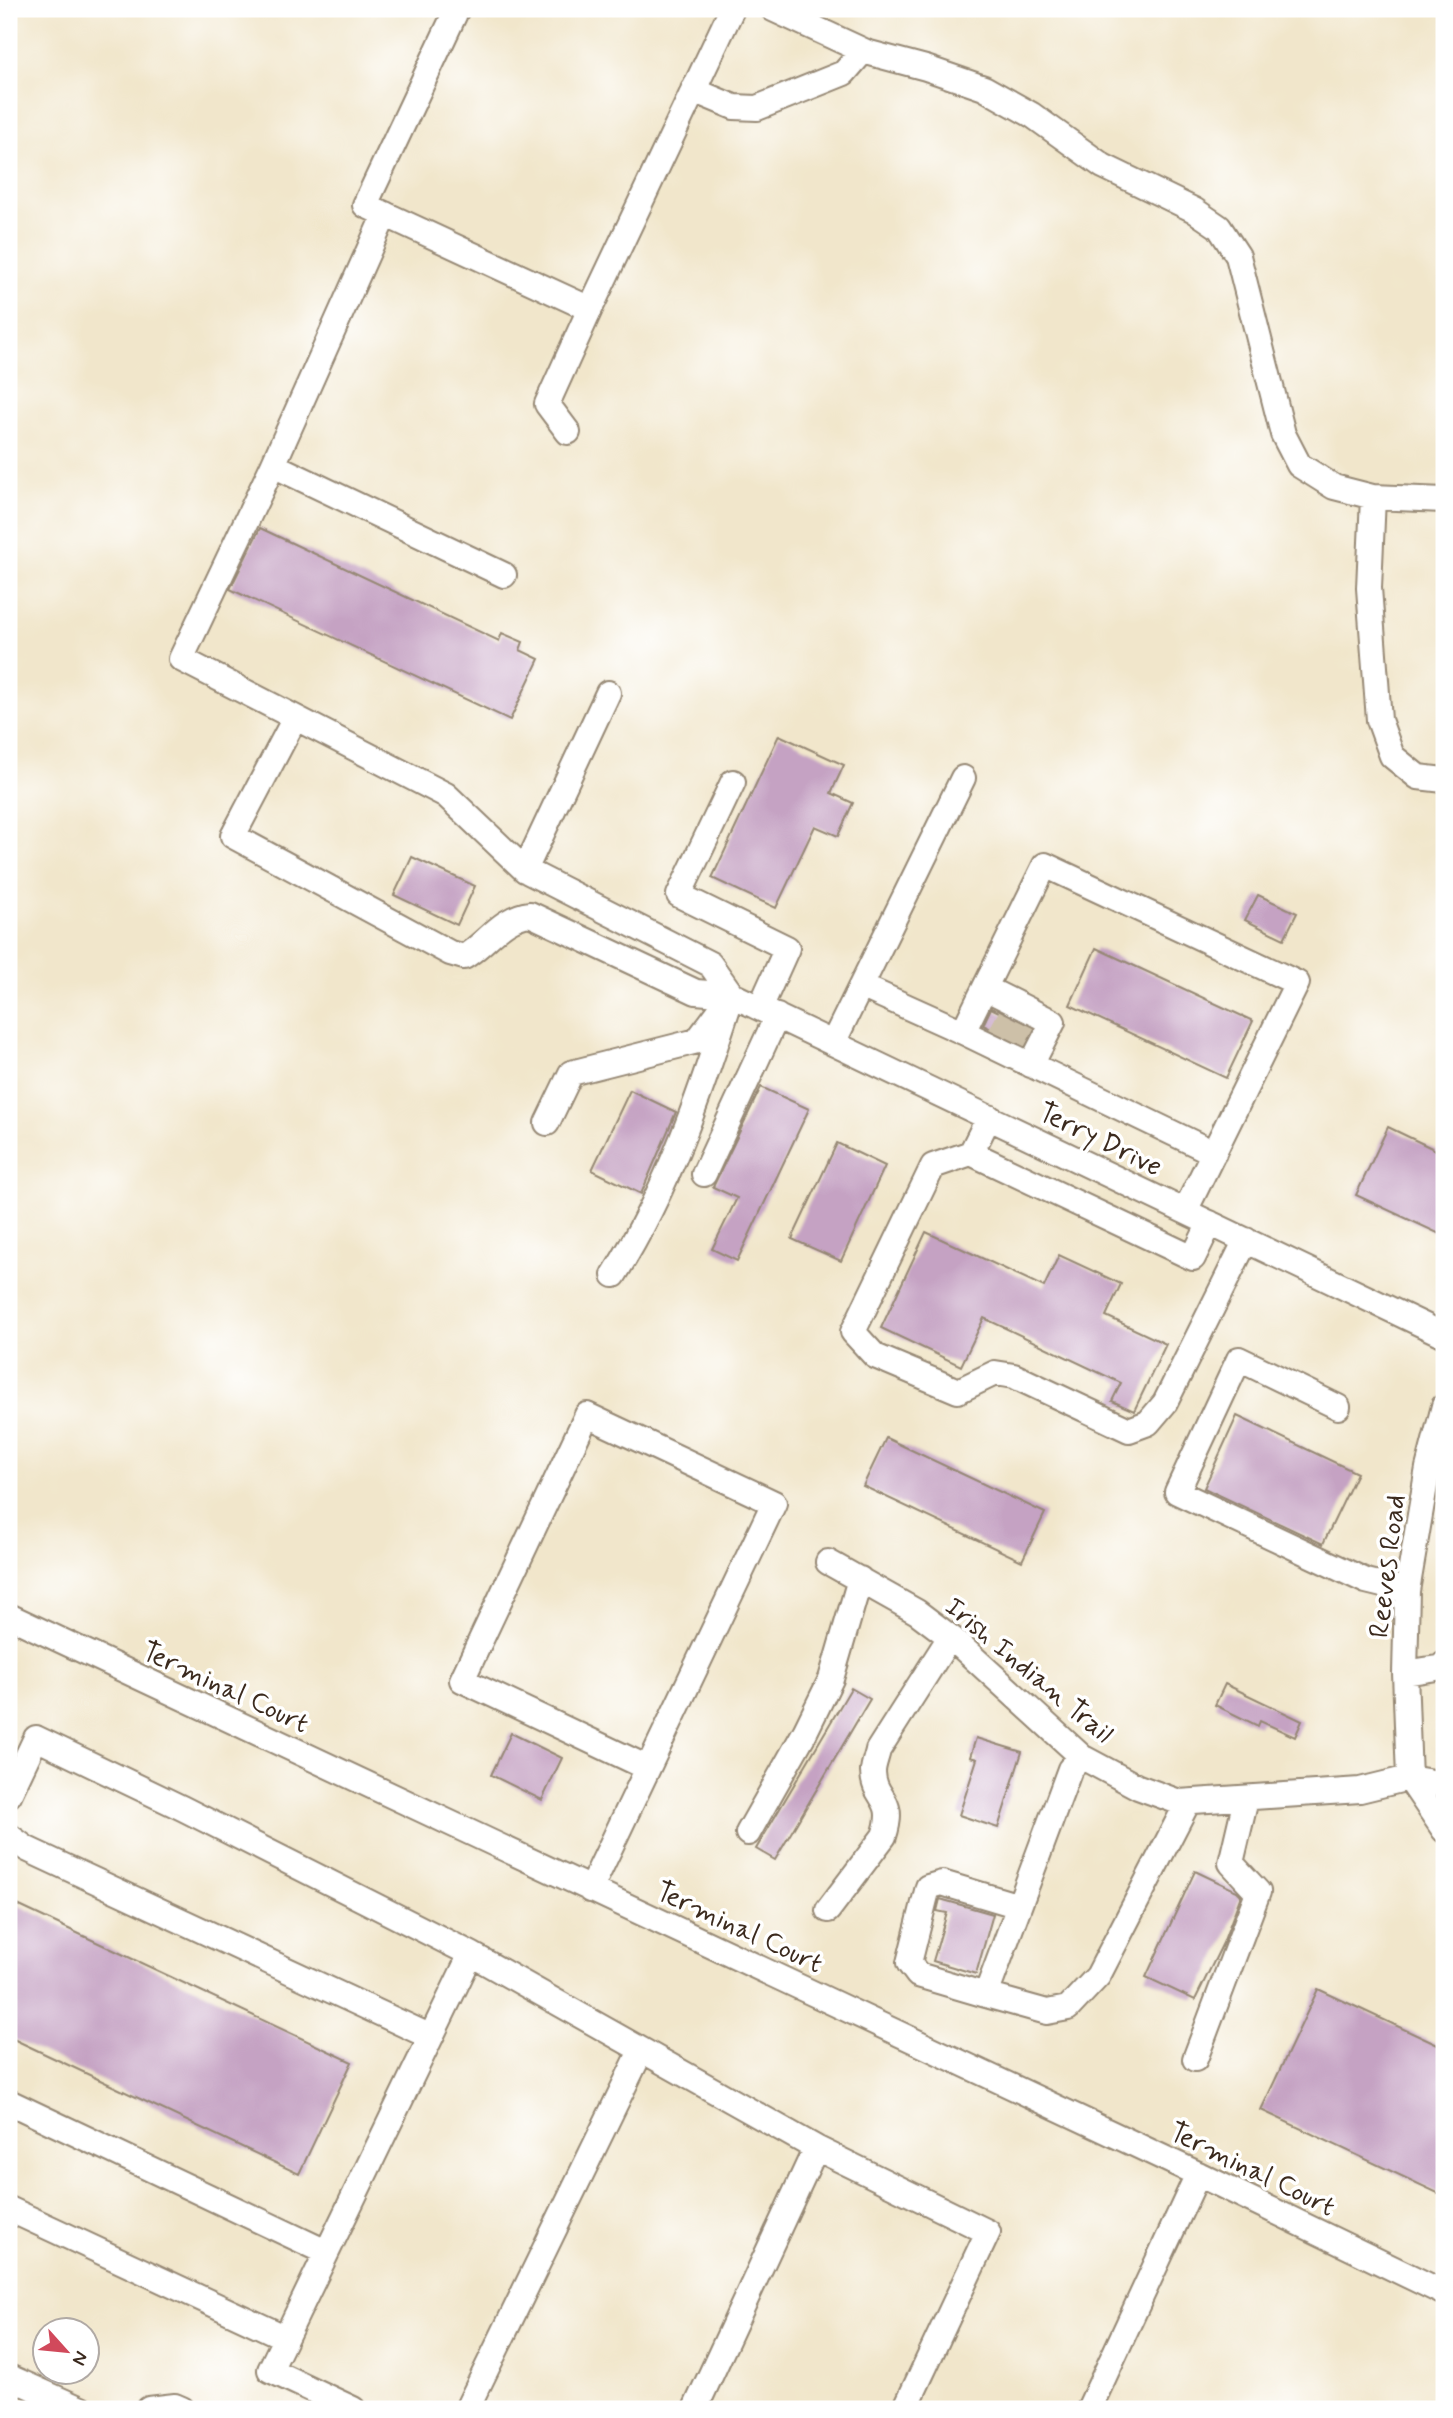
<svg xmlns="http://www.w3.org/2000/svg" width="1453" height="2418" font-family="Mynerve,sans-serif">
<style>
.building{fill:#c5a2c3}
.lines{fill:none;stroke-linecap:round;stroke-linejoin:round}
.minor-tunnel{stroke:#cdc0a8;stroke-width:24;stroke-dasharray:24 12;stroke-linecap:butt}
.minor-casing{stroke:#968874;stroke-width:28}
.minor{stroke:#fff;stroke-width:24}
.labels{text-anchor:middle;stroke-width:7;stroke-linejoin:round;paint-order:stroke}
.street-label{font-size:28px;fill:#3b2a1e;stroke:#fff}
</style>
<rect width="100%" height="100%" fill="#fff"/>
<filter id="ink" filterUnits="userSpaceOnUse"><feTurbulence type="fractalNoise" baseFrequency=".0143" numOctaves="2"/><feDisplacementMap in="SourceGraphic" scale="14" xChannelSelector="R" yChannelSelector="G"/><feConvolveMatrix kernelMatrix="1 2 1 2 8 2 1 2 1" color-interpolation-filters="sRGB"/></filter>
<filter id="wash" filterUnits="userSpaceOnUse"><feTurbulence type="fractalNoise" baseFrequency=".00686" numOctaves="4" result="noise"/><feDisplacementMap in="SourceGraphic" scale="28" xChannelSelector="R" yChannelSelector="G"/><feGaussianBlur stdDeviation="1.57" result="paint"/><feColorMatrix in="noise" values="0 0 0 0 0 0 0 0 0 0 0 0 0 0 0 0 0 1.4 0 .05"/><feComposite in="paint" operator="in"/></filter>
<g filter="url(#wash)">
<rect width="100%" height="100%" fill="#f1e6cb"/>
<g id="blocks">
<path class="building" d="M260 528 499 641 502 633 523 642 520 650 539 659 510 720 230 589Z
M779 735 844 765 831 793 853 803 838 836 815 826 776 908 712 878Z
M412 857 475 886 457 925 394 895Z
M1258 895 1297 913 1284 939 1245 920Z
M1096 948 1253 1021 1226 1078 1070 1005Z
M991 1008 1033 1029 1024 1045 983 1025Z
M761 1087 809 1109 737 1261 712 1249 737 1198 713 1187Z
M630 1090 676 1112 641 1194 592 1170Z
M1388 1127 1444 1154V1236L1356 1195Z
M837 1143 885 1166 841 1261 792 1239Z
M926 1232 1044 1287 1059 1255 1121 1284 1106 1316 1166 1344 1134 1411 1112 1401 1121 1383 984 1318 961 1366 881 1328Z
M1237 1416 1357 1473 1323 1544 1204 1488Z
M886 1438 1045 1513 1022 1561 863 1486Z
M1225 1684 1302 1721 1295 1737 1260 1721 1258 1726 1215 1705Z
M851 1688 870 1699 775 1860 756 1849Z
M511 1733 562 1758 542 1800 491 1775Z
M976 1738 1022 1752 998 1828 959 1815 977 1759 970 1757Z
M1195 1871 1237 1891 1241 1895 1223 1943 1195 2000 1146 1977Z
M940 1899 993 1914 976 1974 933 1961 947 1913 937 1911Z
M9 1901 352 2062 299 2174 9 2037Z
M1318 1989 1444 2048V2196L1261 2110Z"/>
</g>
</g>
<g filter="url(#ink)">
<use href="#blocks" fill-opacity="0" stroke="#968874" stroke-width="2"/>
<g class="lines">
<path class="minor-tunnel" d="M999 1036 1010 1016
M1017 1045 1028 1023"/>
<defs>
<path id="minor" d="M457 9 365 205 590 309
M773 9 866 52 926 68 984 88 1032 115 1103 166 1194 210 1219 227 1238 256 1283 434 1299 465 1334 487 1373 497
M693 90 734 107 757 108 844 73 863 51
M568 432 547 404 590 309 732 9
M273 465 385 214
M1444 500 1373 497 1369 588 1379 720 1392 756 1418 777 1444 780
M504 575 273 465 181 659 446 795 525 870
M608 693 525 870 710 964 732 995
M295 718 233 836 450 953 464 957C487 943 502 917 530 914L696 992 732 995 1444 1335
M733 782 679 895 787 948 760 1008
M861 986 963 1032
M985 988 1053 1022 1031 1065
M833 1043 963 778
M989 1117 971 1153 1193 1258 1210 1223
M547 1123 571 1073 697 1041 721 1009
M971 1153 933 1166 853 1332 875 1356 958 1391 995 1373 1014 1376 1129 1430 1148 1423 1165 1403 1246 1240
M704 1174 777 1016
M1185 1211 1297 983 1045 865 963 1032 1214 1153
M614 1275C669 1188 701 1092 732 995
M1338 1407 1239 1359 1177 1492 1366 1581 1407 1591
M828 1562 917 1612 954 1640 1082 1757 1138 1787 1179 1802 1360 1790 1409 1778 1444 1784
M9 1616 1198 2174 1444 2293
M1405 1673 1443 1667 1444 1664
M1082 1757 1070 1769 986 1995 1047 2012 1068 2008 1098 1976 1188 1802
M1409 1778 1405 1673 1407 1591 1428 1468 1444 1406
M1409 1778 1444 1830
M9 1795 36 1738 182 1808 471 1954 816 2148 695 2409
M748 1833 805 1732 831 1679 860 1579
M9 1836 27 1849 431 2037
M590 1890 774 1503 587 1415 462 1680 648 1768
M828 1910 884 1836C897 1797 874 1801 873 1772 873 1765 877 1756 878 1750L950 1637
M986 1995 918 1975 909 1963 928 1887 942 1883 1019 1906
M1195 2059 1258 1892 1231 1863 1246 1799
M9 2102 326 2252
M816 2148 988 2232 905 2409
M9 2209 284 2337
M9 2377 81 2409
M149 2409 175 2406 182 2409
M353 2409 270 2370 471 1954
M467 2409 641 2051
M1089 2409 1198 2174"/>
</defs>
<use href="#minor" class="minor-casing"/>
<use href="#minor" class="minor"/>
</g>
</g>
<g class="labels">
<g class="street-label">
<text transform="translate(1101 1138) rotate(26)" y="10">Terry Drive</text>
<text transform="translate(1386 1566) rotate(-83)" y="10">Reeves Road</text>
<text transform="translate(1030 1669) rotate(40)" y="10">Irish Indian Trail</text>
<text transform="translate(226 1686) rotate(25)" y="10">Terminal Court</text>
<text transform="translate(740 1926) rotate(25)" y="10">Terminal Court</text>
<text transform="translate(1253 2168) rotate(26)" y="10">Terminal Court</text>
</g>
</g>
<rect width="1453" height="2418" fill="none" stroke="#fff" stroke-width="35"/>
<g transform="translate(66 2351) rotate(117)"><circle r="33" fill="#ffffff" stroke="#b1aaa5" stroke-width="2"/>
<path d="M0-5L12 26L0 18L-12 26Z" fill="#d1495b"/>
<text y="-10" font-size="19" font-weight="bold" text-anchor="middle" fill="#3b2a1e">N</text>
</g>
</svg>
